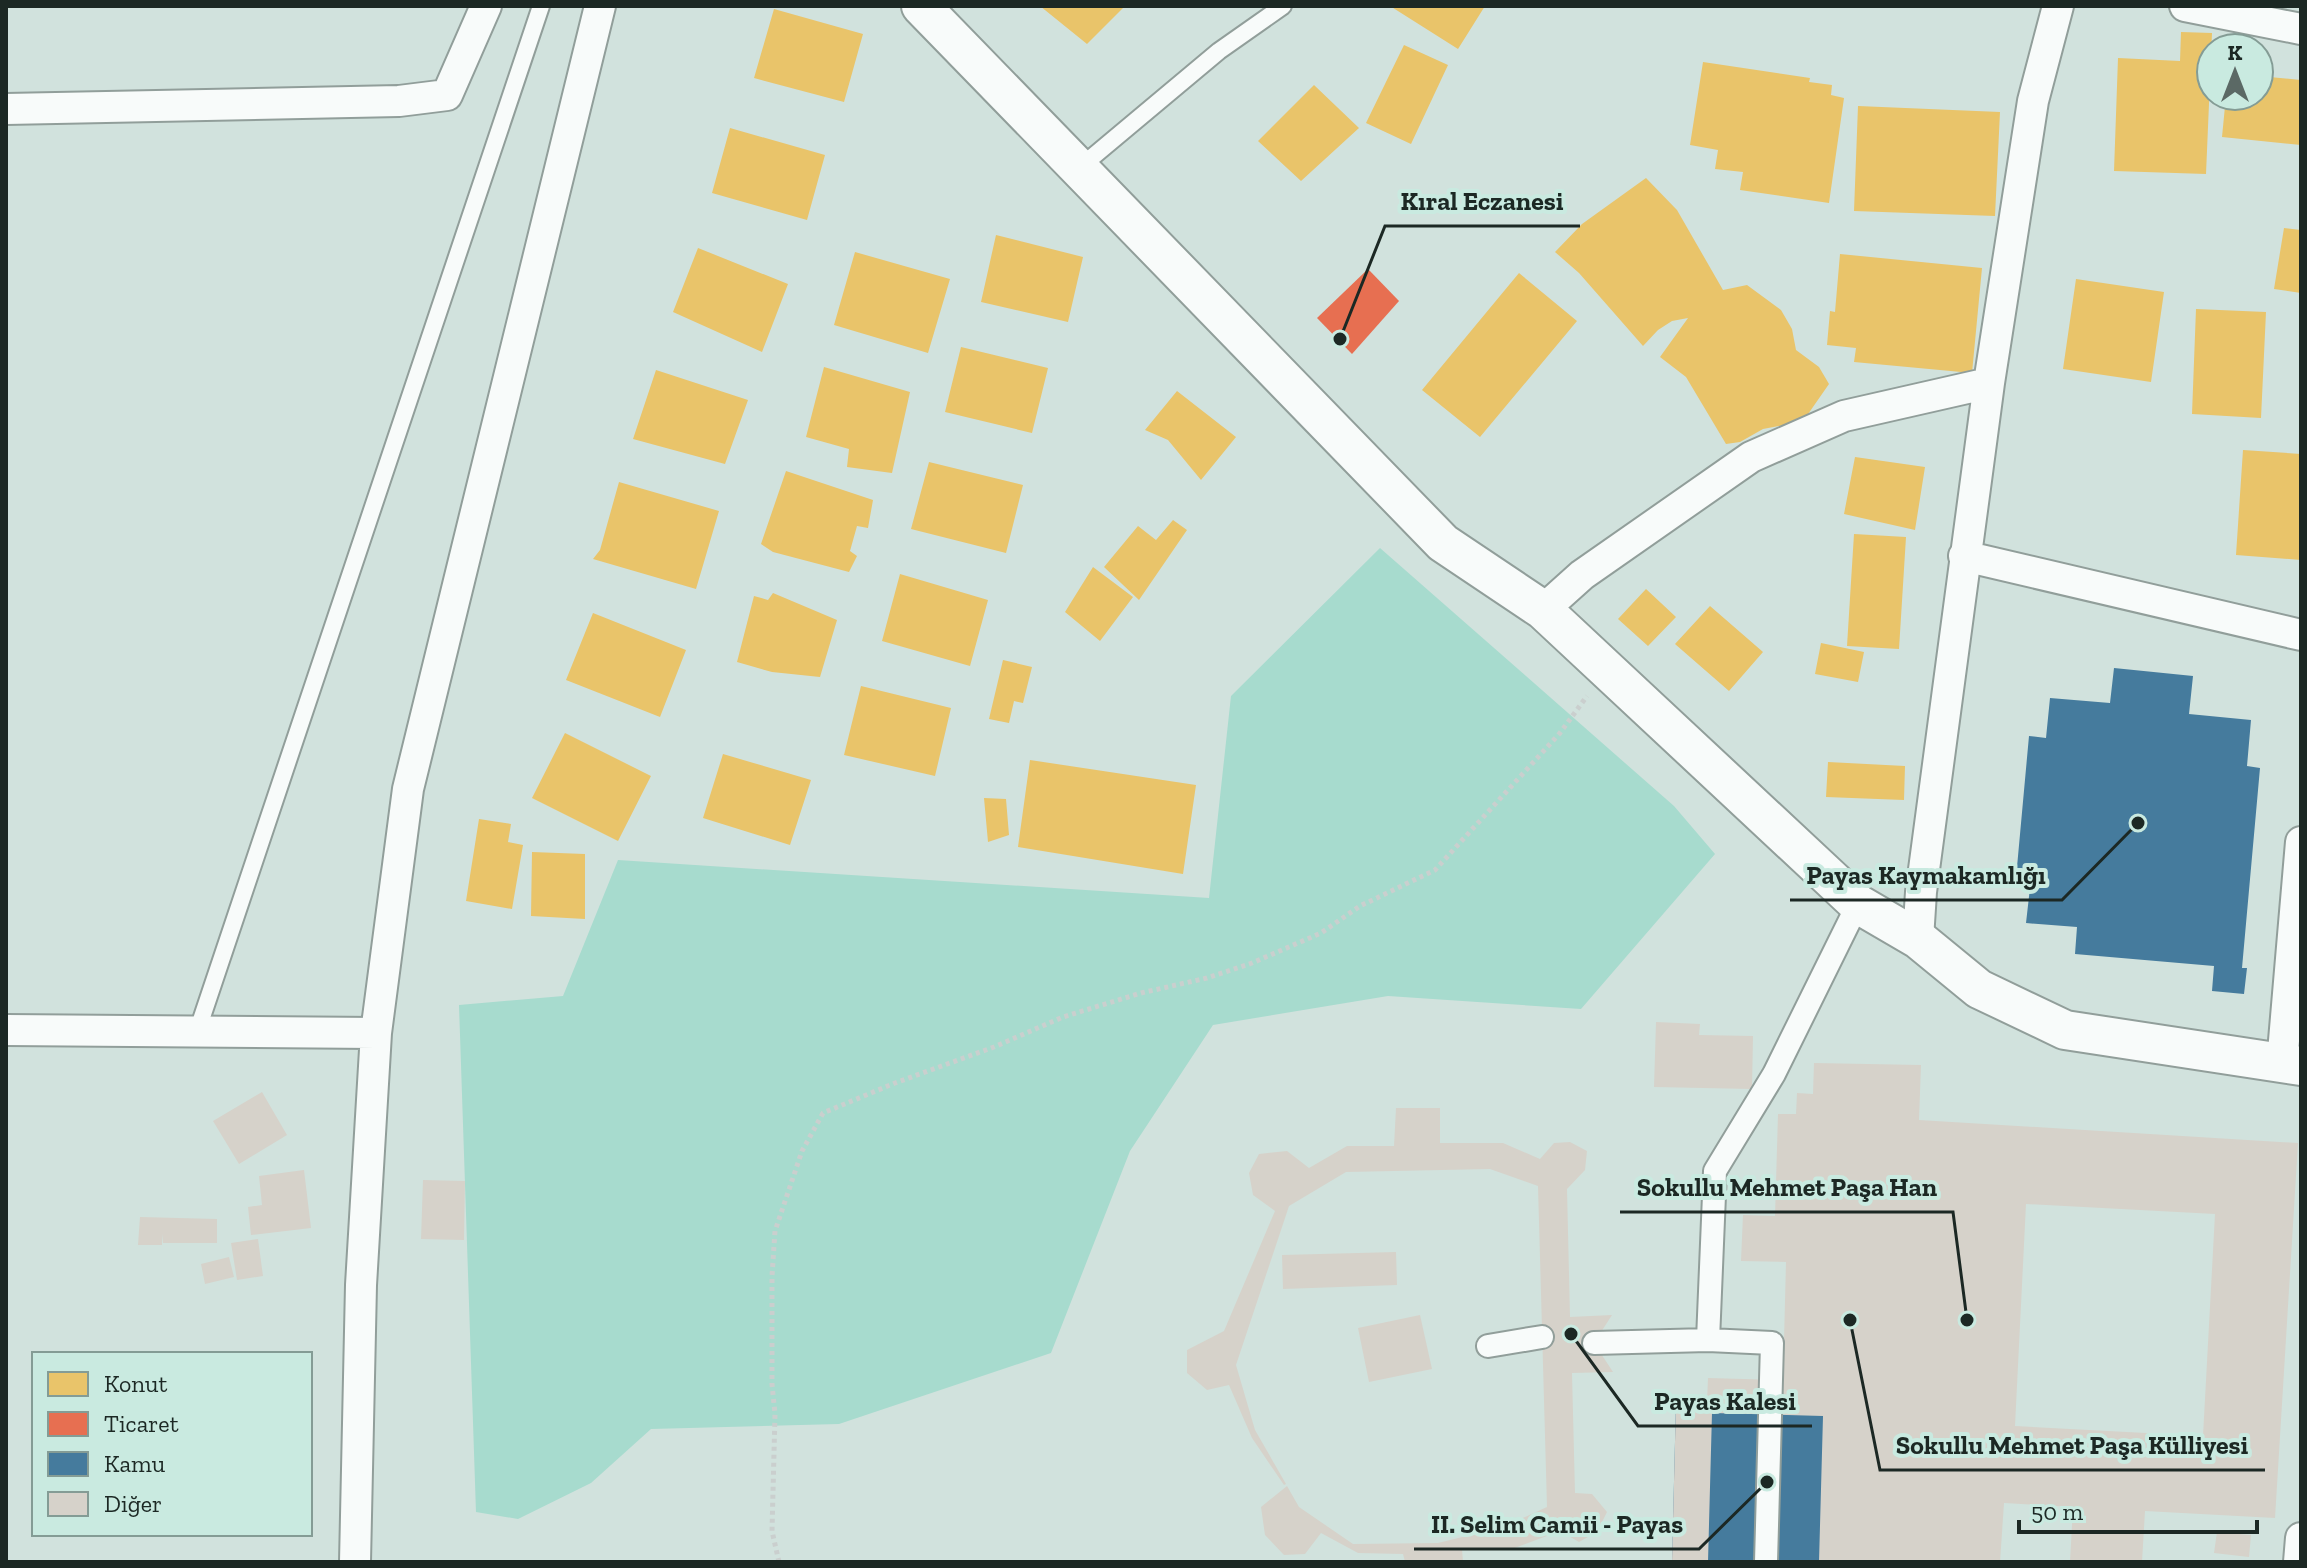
<svg xmlns="http://www.w3.org/2000/svg" width="2307" height="1568" font-family="'Zilla Slab',serif">
<style>
.green{fill:#a7dbce}
.homes{fill:#e9c46a}
.shops{fill:#e76f51}
.public{fill:#457b9d}
.building{fill:#d6d2ca;fill-rule:evenodd}
.lines{fill:none;stroke-linecap:round;stroke-linejoin:round}
.service-casing{stroke:#919e9a;stroke-width:20}
.pedestrian-casing{stroke:#919e9a;stroke-width:26}
.minor-casing{stroke:#919e9a;stroke-width:34}
.tertiary-casing{stroke:#919e9a;stroke-width:42}
.path{stroke:#cacfce;stroke-width:5;stroke-dasharray:4 4;stroke-linecap:butt}
.service{stroke:#f8fbfa;stroke-width:16}
.pedestrian{stroke:#f8fbfa;stroke-width:22}
.minor{stroke:#f8fbfa;stroke-width:30}
.tertiary{stroke:#f8fbfa;stroke-width:38}
.leader{fill:none;stroke:#1c2824;stroke-width:3}
.callout-dot{fill:#1c2824;stroke:#c9eae0;stroke-width:3}
.callout-label{font-size:26px;text-anchor:middle;font-weight:bold;fill:#1c2824;stroke:#c9eae0;stroke-width:8;stroke-linejoin:round;paint-order:stroke}
</style>
<rect width="100%" height="100%" fill="#d1e2dd"/>
<path class="green" d="M1380 548 1674 806 1715 854 1581 1009 1388 996 1213 1025 1130 1151 1051 1353 839 1424 651 1429 591 1483 518 1519 476 1512 459 1005 563 996 618 860 1209 898 1231 696Z"/>
<path class="homes" d="M1040 6H1125L1087 44Z
M1390 6H1485L1458 49Z
M774 9 863 34 844 102 754 78Z
M2181 32 2212 33 2206 174 2114 171 2118 58 2180 61Z
M1404 45 1448 65 1411 144 1366 123Z
M1703 62 1810 78 1809 82 1832 85 1831 95 1844 98 1829 203 1740 190 1743 172 1715 169 1718 150 1690 145Z
M2259 76 2301 80V145L2222 137 2226 96H2259Z
M1314 85 1359 128 1301 181 1258 141Z
M1858 106 2000 112 1995 216 1854 211Z
M730 128 825 155 807 220 712 193Z
M1646 178 1677 210 1723 290 1747 285 1781 310 1792 329 1796 350 1819 367 1829 384 1806 417 1795 423 1763 429 1740 442 1726 444 1686 377 1660 357 1688 318 1672 321 1658 330 1643 346 1579 273 1555 252 1582 224Z
M2284 228 2301 230V293L2274 289Z
M996 235 1083 257 1068 322 981 302Z
M698 248 788 284 762 352 673 312Z
M855 252 950 279 928 353 834 325Z
M1840 254 1982 268 1972 373 1854 362 1856 348 1827 345 1830 311 1835 312Z
M1519 273 1577 321 1480 437 1422 390Z
M2076 279 2164 292 2151 382 2063 369Z
M2196 309 2266 312 2261 418 2192 414Z
M961 347 1048 368 1032 433 945 412Z
M824 367 910 392 892 473 847 467 849 449 806 437Z
M656 370 748 400 725 464 633 439Z
M1177 391 1236 437 1201 480 1168 440 1145 430Z
M2243 450 2301 454V560L2236 555Z
M1855 457 1925 467 1915 530 1844 514Z
M929 462 1023 485 1006 553 911 529Z
M786 471 873 500 868 528 857 526 850 551 857 556 849 572 773 552 761 544Z
M619 482 719 511 696 589 593 559 600 550Z
M1173 520 1187 530 1139 600 1104 567 1138 526 1156 540Z
M1854 534 1906 537 1899 649 1847 646Z
M1093 567 1133 597 1100 641 1065 612Z
M900 574 988 600 970 666 882 641Z
M1646 589 1676 617 1648 646 1618 619Z
M773 593 837 620 820 677 772 672 737 662 754 596 768 600Z
M1710 606 1763 652 1729 691 1675 644Z
M593 613 686 650 660 717 566 680Z
M1821 643 1864 652 1858 682 1815 674Z
M1003 660 1032 667 1023 703 1014 701 1009 723 989 719Z
M861 686 951 708 935 776 844 755Z
M565 733 651 776 618 841 532 798Z
M723 754 811 780 790 845 703 818Z
M1030 760 1196 785 1183 874 1018 847Z
M1828 762 1905 766 1904 800 1826 797Z
M984 798 1006 799 1009 835 988 842Z
M479 819 511 824 508 842 523 845 512 909 466 901Z
M532 852 585 854V919L531 916Z"/>
<path class="shops" d="M1368 269 1399 301 1352 354 1317 318Z"/>
<path class="public" d="M2114 668 2193 676 2189 714 2251 720 2247 766 2260 768 2242 968H2247L2244 994 2212 991 2214 966 2075 954 2077 927 2026 923 2031 879 2016 878 2029 736 2046 738 2050 698 2110 703Z
M1861 1398V1562H1672L1676 1402Z"/>
<path class="building" d="M1656 1022 1700 1024 1699 1035 1753 1036 1752 1089 1654 1087Z
M1814 1063 1921 1065 1919 1120 2298 1143 2275 1518 2145 1511 2142 1562H2070L2073 1507 2004 1503 2000 1562H1819L1823 1416 1712 1413 1708 1562H1672L1676 1402H1707L1708 1378 1783 1380 1786 1262 1741 1261 1743 1215 1775 1216 1778 1114H1796L1797 1093 1813 1094ZM2026 1204 2215 1214 2203 1436 2015 1426Z
M262 1092 287 1135 239 1164 213 1121Z
M1396 1108H1440V1143H1503L1540 1159 1554 1143 1570 1142 1587 1151 1585 1170 1567 1189 1570 1317 1612 1315 1594 1343 1613 1372 1572 1373 1575 1493 1592 1494 1607 1512 1597 1532 1579 1542 1560 1531 1512 1549H1462L1463 1562H1405L1403 1554 1358 1553 1321 1533 1305 1554 1284 1555 1265 1535 1261 1507 1287 1486 1299 1507 1353 1544 1438 1543 1503 1527 1547 1507 1538 1186 1490 1169 1346 1172 1289 1206 1236 1365 1255 1430 1286 1484 1284 1485 1252 1438 1229 1385 1207 1390 1187 1373V1350L1224 1331 1275 1211 1253 1195 1249 1173 1259 1154 1287 1151 1309 1168 1347 1146H1394Z
M304 1170 311 1228 251 1235 248 1207 262 1205 259 1176Z
M423 1180 465 1181 464 1240 421 1239Z
M140 1217 217 1219V1243H163L162 1234V1245H138Z
M258 1239 263 1276 237 1280 231 1243Z
M1396 1252 1397 1285 1283 1289 1282 1255Z
M229 1257 234 1277 205 1284 201 1264Z
M1420 1315 1432 1369 1369 1382 1358 1328Z
M2217 1532 2251 1535 2249 1557 2214 1553Z"/>
<g class="lines">
<defs>
<path id="service" d="M1078 169 1219 51 1283 6
M197 1032 541 6"/>
<path id="pedestrian" d="M1708 1340 1772 1343 1766 1562
M1594 1343 1708 1340 1715 1171 1774 1074 1858 904
M1488 1346 1542 1337"/>
<path id="minor" d="M2185 6 2301 29
M6 109 399 101 447 95 486 6
M1964 556 2301 635
M1543 610 1582 575 1751 457 1844 416 1989 383
M1918 939 1921 892 1989 383 2033 101 2058 6
M6 1030 376 1033 408 789 600 6
M2282 1064 2301 842
M355 1562 361 1285 376 1033
M2299 1562 2301 1538"/>
<path id="tertiary" d="M921 6 1443 543 1543 610 1858 904 1918 939 1979 989 2065 1030 2301 1066"/>
</defs>
<use href="#service" class="service-casing"/>
<use href="#pedestrian" class="pedestrian-casing"/>
<use href="#minor" class="minor-casing"/>
<use href="#tertiary" class="tertiary-casing"/>
<path class="path" d="M779 1562 772 1531 775 1414 772 1384V1276L775 1231 802 1151 823 1113 895 1083 994 1047 1063 1017 1141 993 1207 978 1252 963 1321 933 1360 906 1435 870 1560 733 1587 696"/>
<use href="#service" class="service"/>
<use href="#pedestrian" class="pedestrian"/>
<use href="#minor" class="minor"/>
<use href="#tertiary" class="tertiary"/>
</g>
<path class="leader" d="M1340 339L1385 226H1580M2138 823L2062 900H1790M1967 1320L1953 1212H1620M1571 1334L1638 1426H1812M1850 1320L1880 1470H2265M1767 1482L1699 1549H1414"/>
<g class="callout-dot">
<circle cx="1340" cy="339" r="8"/>
<circle cx="2138" cy="823" r="8"/>
<circle cx="1967" cy="1320" r="8"/>
<circle cx="1571" cy="1334" r="8"/>
<circle cx="1850" cy="1320" r="8"/>
<circle cx="1767" cy="1482" r="8"/>
</g>
<g class="callout-label">
<text x="1482" y="210">Kıral Eczanesi</text>
<text x="1926" y="884">Payas Kaymakamlığı</text>
<text x="1787" y="1196">Sokullu Mehmet Paşa Han</text>
<text x="1725" y="1410">Payas Kalesi</text>
<text x="2072" y="1454">Sokullu Mehmet Paşa Külliyesi</text>
<text x="1557" y="1533">II. Selim Camii - Payas</text>
</g>
<rect width="2307" height="1568" fill="none" stroke="#1c2824" stroke-width="16"/>
<rect x="32" y="1352" width="280" height="184" fill="#c9eae0" stroke="#849c95" stroke-width="2"/>
<rect x="48" y="1372" width="40" height="24" fill="#e9c46a" stroke="#849c95" stroke-width="2"/>
<text x="104" y="1392" font-size="24" fill="#1c2824">Konut</text>
<rect x="48" y="1412" width="40" height="24" fill="#e76f51" stroke="#849c95" stroke-width="2"/>
<text x="104" y="1432" font-size="24" fill="#1c2824">Ticaret</text>
<rect x="48" y="1452" width="40" height="24" fill="#457b9d" stroke="#849c95" stroke-width="2"/>
<text x="104" y="1472" font-size="24" fill="#1c2824">Kamu</text>
<rect x="48" y="1492" width="40" height="24" fill="#d6d2ca" stroke="#849c95" stroke-width="2"/>
<text x="104" y="1512" font-size="24" fill="#1c2824">Diğer</text>
<g transform="translate(2235 72)"><circle r="38" fill="#c9eae0" stroke="#849c95" stroke-width="2"/>
<path d="M0-6L14 30L0 20L-14 30Z" fill="#5b6965"/>
<text y="-12" font-size="22" font-weight="bold" text-anchor="middle" fill="#1c2824">K</text>
</g>
<path d="M2019 1520v12h238v-12" fill="none" stroke="#1c2824" stroke-width="4"/>
<text x="2031" y="1520" font-size="24" fill="#1c2824" stroke="#c9eae0" stroke-width="6" paint-order="stroke">50 m</text>
</svg>
